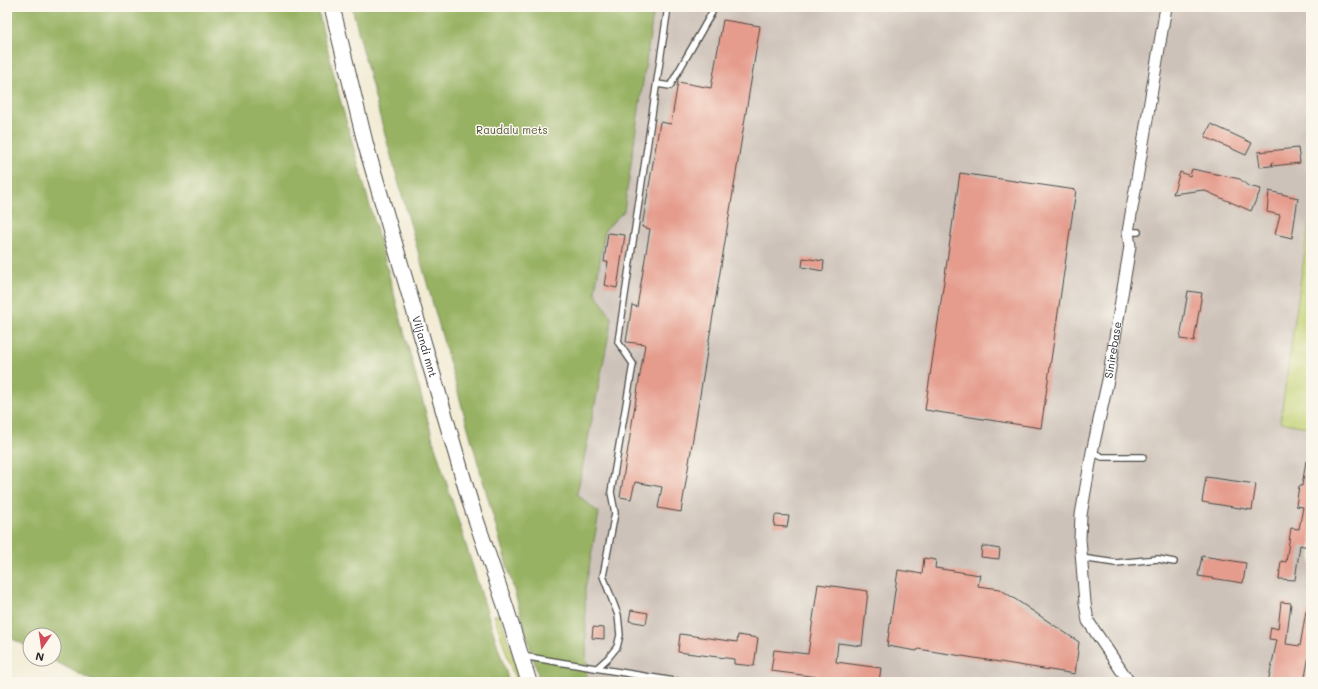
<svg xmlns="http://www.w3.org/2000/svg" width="1318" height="689" font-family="Mali,sans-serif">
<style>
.industrial{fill:#cdc2b9}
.green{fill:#c1d072;stroke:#767e4e}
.forest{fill:#98b264;stroke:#626e48}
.building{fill:#e59c8d}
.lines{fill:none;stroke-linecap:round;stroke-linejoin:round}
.lane-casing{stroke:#494844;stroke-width:8}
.street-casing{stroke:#494844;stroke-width:13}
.secondary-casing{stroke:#494844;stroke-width:17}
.lane{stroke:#fff;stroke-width:5.5}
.street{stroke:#fff;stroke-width:11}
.secondary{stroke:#fff;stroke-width:15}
.labels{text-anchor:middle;stroke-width:3;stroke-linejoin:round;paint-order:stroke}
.park-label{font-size:11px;fill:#50543d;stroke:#fbf7ec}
.street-label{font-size:11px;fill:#2b2b2b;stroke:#fbf7ec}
</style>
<rect width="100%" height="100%" fill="#fbf7ec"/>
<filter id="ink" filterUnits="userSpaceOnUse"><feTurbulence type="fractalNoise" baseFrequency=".025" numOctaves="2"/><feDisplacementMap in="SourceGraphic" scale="8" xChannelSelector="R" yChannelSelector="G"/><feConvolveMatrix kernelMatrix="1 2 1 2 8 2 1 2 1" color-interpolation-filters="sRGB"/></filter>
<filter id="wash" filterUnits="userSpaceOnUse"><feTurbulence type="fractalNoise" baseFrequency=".012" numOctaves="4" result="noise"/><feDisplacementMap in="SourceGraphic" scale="16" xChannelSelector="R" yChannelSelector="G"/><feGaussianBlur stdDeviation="0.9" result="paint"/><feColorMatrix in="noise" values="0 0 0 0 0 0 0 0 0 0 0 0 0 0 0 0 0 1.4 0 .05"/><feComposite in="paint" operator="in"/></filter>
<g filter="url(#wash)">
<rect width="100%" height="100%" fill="#f2ecd5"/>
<path class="industrial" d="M654 7H1311V202L1280 422 1311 428V682H587L585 590 599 513 577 494 612 319 595 292 605 230 624 211Z"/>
<path class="green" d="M1311 209V428L1280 422Z
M494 615H500L521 682H516Z"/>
<path class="forest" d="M7 7H317L340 99 385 260 433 440 509 682H94L51 659H54V635H30V648L7 636Z
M352 7H654L624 211 605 230 595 292 612 319 577 494 599 513 585 590 587 682H540L380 117Z"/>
<g id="blocks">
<path class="building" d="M723 20 760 26 681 512 658 508 662 487 635 482 631 499 620 497 645 344 626 342 632 305 637 307 650 229 642 227 660 122 671 124 678 82 711 88Z
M1211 124 1252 143 1246 155 1205 137Z
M1298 148 1300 163 1272 166 1273 162 1271 166 1260 167 1258 152Z
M1192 169 1240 179 1248 186 1261 189 1251 211 1203 190 1173 194 1180 172 1190 176Z
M960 173 1076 190 1041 428 925 410Z
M1269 191 1298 198 1292 238 1275 234 1280 215 1267 212Z
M608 233 625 235 617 288 604 285 608 262H604Z
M803 258 824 261 823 271 802 267Z
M1188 291 1202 293 1194 341 1180 339Z
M1306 461H1311V548L1300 545 1295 580 1279 579 1281 561 1286 562 1291 528 1299 529 1303 507 1296 506 1299 486H1302Z
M1206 477 1256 484 1252 510 1202 502Z
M775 515 789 516 787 527 774 526Z
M982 546 1000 549 999 559 981 557Z
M1202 556 1246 563 1243 583 1198 576Z
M924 558 936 560 935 568 980 575 978 586 1000 589 1079 642 1075 674 918 649 917 651 887 646 898 570 922 574Z
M818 584 868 591 862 646 838 643 836 662 881 668 879 682H857L771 671 774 650 808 654Z
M1281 602 1291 603 1286 644 1300 646 1306 611 1311 612V646L1304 682H1268L1277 640 1269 639 1271 627 1278 629Z
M631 610 648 613 646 624 629 621Z
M593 627 604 628V639L592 638Z
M680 634 737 642 738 635 758 638 754 666 734 664V659L678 652Z"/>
</g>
</g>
<g filter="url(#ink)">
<use href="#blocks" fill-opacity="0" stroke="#494844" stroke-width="1"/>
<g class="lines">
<defs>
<path id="lane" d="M657 84 670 86 715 7
M1128 232H1138
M1092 452 1102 457H1143
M1081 558 1116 563 1158 559 1174 562
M522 656 680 682
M597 668 608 658 617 647 620 635 618 615 603 576 615 513 611 492 633 364 618 342 668 7"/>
<g id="street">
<path id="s1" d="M1129 682 1088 621 1085 603 1080 539 1081 515 1092 452 1108 380 1130 246 1128 232 1166 7"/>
</g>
<g id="secondary">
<path id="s2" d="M332 7 366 146 471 505 506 608 529 682"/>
</g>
</defs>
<use href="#lane" class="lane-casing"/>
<use href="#street" class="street-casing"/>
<use href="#secondary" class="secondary-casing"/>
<use href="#lane" class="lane"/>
<use href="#street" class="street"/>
<use href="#secondary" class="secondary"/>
</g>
</g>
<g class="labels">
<g class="park-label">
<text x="512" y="134">Raudalu mets</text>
</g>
<g class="street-label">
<text dy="4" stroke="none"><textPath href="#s2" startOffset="352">Viljandi mnt</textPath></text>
<text dy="4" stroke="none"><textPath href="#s1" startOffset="348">Sinirebase</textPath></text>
</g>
</g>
<rect width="1318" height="689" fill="none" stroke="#fbf7ec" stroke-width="24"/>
<g transform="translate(42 647) rotate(193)"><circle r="19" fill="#fbf7ec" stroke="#a8a59f"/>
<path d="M0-3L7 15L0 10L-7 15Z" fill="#d1495b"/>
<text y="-6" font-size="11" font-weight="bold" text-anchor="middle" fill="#2b2b2b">N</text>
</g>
</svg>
